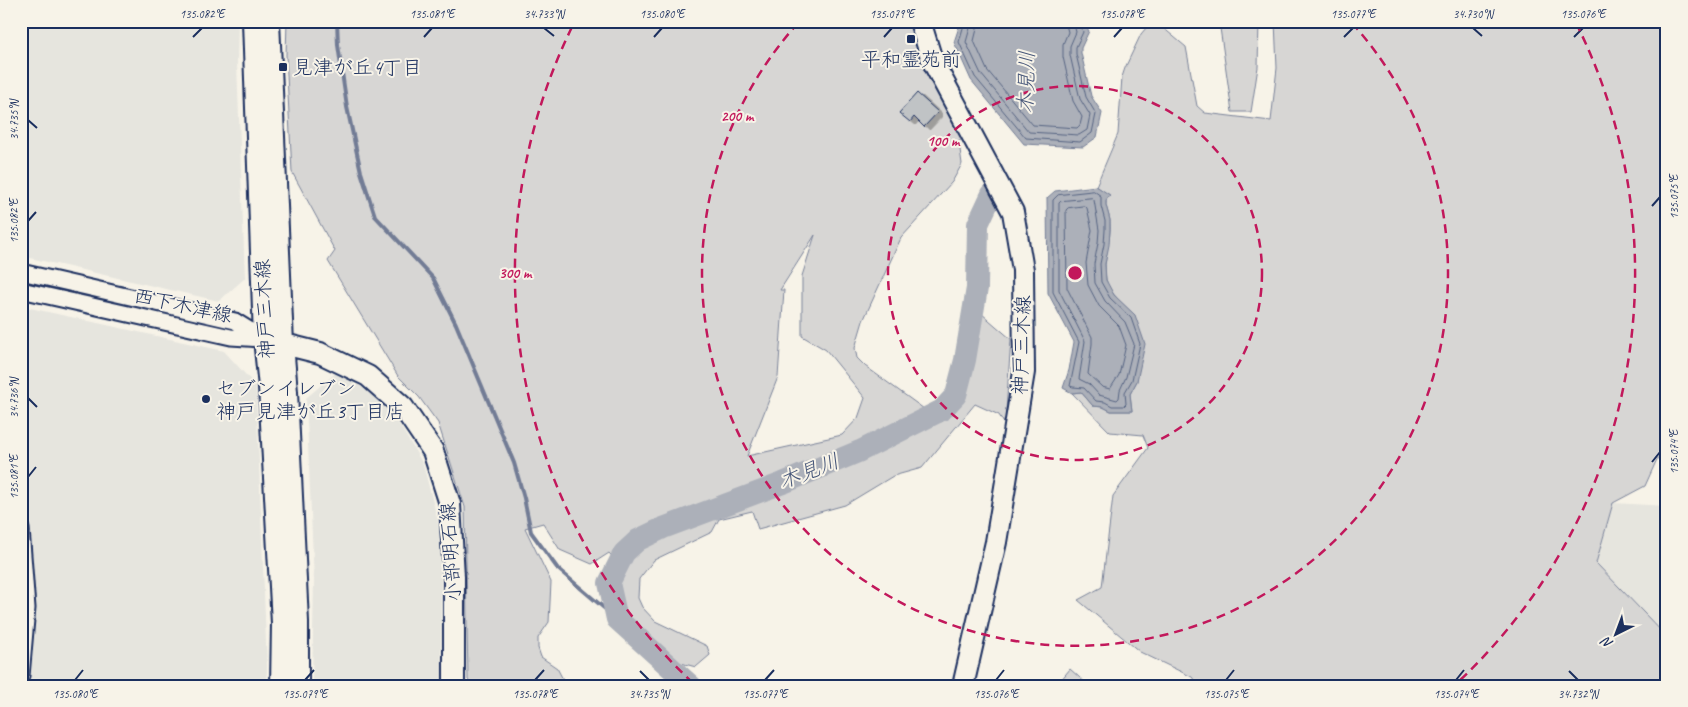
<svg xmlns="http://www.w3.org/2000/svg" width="1688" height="707" font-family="Caveat,'Klee One',sans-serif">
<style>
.built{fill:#e6e5de}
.green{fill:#d7d6d4;stroke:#798299;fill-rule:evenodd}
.water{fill:#acb0b9;stroke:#727c95}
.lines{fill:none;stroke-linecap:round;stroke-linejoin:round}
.shore{stroke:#556382;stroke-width:1}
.stream{stroke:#727c95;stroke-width:4}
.river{stroke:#acb0b9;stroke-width:22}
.building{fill:#c0c3c5;stroke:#1b2f5e;filter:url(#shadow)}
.tertiary-casing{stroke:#1b2f5e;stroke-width:19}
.primary-casing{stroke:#1b2f5e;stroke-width:24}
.tertiary{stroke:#f7f3e8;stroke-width:15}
.primary{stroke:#f7f3e8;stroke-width:20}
.ticks{fill:none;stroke:#1b2f5e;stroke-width:2}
.ring{fill:none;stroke:#c2185b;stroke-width:2.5;stroke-dasharray:9 6}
.poi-dot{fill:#1b2f5e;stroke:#f7f3e8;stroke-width:2}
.labels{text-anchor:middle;stroke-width:4;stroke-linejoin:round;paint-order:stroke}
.poi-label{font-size:20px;fill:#1b2f5e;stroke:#f7f3e8;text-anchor:start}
.street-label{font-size:20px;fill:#1b2f5e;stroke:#f7f3e8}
.water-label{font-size:21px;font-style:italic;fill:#465679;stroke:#f7f3e8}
.centre{fill:#c2185b;stroke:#f7f3e8;stroke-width:2.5}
.ring-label{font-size:15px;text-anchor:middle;font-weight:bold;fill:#c2185b;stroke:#f7f3e8;stroke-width:4;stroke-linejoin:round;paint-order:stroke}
.neatline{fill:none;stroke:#1b2f5e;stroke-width:2}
.ticks-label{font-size:12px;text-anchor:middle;fill:#1b2f5e}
</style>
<defs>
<filter id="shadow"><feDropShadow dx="5.5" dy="3" stdDeviation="0" flood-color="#0004"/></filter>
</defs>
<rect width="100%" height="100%" fill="#f7f3e8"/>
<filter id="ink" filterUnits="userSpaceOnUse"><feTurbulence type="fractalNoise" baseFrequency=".02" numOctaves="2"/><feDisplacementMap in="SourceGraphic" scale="10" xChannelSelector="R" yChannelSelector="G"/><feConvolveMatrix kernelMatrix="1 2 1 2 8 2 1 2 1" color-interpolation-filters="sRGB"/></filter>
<g filter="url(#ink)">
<path class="built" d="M21 21H238L237 63 245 278 219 301 21 256Z
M21 306 224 351 256 386 267 668 266 686H21Z
M338 371 367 391 393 414 423 464 442 537 441 654 445 686H312L314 581 306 398Z
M1613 503 1667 506V637L1596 563Z"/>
<path class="green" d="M287 21H909L922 57 962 138 959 142 962 164 952 182 901 238 863 321 855 348 857 358 865 366 942 422 964 397 981 313 1011 339 1005 425 999 415 975 404 922 468 893 476 845 505 758 529 752 511 719 519 712 532 654 560 639 579 638 598 642 607 655 621 707 646 710 655 696 667 677 662 625 615 616 587 623 568 609 553 592 564 560 550 543 523 525 528 551 582 549 622 538 638V648L541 657 557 668 566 685 474 686 468 680 465 507 438 423 419 397 398 376 328 261 335 251 292 172 286 55ZM815 235 802 276V336L826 350 865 398 858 418 842 435 747 456 778 377 784 290H780Z
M1152 21H1155L1186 47 1197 106 1205 113 1271 121 1277 68 1275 21H1667V437L1645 486 1613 503 1596 563 1667 637V686H1199L1192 677 1140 652 1078 600 1102 587 1113 496 1148 448 1143 435 1110 432 1072 393 1081 392 1093 406 1103 407 1111 411H1132L1130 394 1137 381 1135 316C1125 305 1109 294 1106 279 1102 260 1112 240 1110 221 1109 211 1102 204 1109 195L1096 186 1118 134 1122 77 1125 68 1141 34Z
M1219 21H1259L1258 67 1251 112H1232Z
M1070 669 1089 686H1056Z"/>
<path class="water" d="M961 21H1083L1089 31 1081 48V53L1091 96 1102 113 1097 137 1083 147 1024 144 971 80 954 42Z
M1096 186 1110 195 1106 200V205L1110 220V230L1109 245 1105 264 1106 280 1114 295 1135 315 1145 344 1137 381 1130 394 1132 411H1111L1103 407 1093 406 1081 392 1072 393 1063 388 1069 370 1074 342 1048 293 1047 198 1055 191Z"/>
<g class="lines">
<path class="shore" d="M965 21 959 42 975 77 1026 138 1080 142 1092 133 1096 114 1086 97 1076 54V47L1083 32 1079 21
M972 21 966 42 981 74 1029 132 1079 135 1087 130 1090 115 1080 99 1070 55V46L1076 32 1073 21
M979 21 974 41 987 70 1033 125 1077 128 1080 125 1082 117 1073 101 1063 57V44L1068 32 1065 21
M1094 191 1101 196V206L1105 221V230L1104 244 1100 264 1101 282 1110 298 1131 318 1140 344 1132 380 1125 392 1126 404 1124 406H1112L1105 402 1096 401 1084 388 1073 387 1070 386 1079 342 1053 292V200L1058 195Z
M1092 198 1094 200 1099 230 1098 243 1094 264 1095 283 1105 301 1125 322 1134 344 1126 377 1120 390 1119 398 1117 400 1099 395 1089 384 1079 379 1085 341 1059 290V203L1061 201Z
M1085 206 1087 208 1092 230 1086 263 1088 285 1099 306 1119 326 1126 345 1119 375 1110 389 1102 387 1088 374 1092 344V337L1067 288 1066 210 1068 208Z"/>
<path class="stream" d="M337 21 338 45 347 107 361 172 375 216 433 278 456 324 514 463 524 498 531 532 558 569 617 619"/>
<path class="river" d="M691 686 617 619 609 583 624 553 638 540 663 528 783 483 860 451 942 410 956 395 965 360 977 288 978 224 992 194"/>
</g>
<path class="building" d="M917 93 938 112 924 127 914 117 910 122 899 113Z"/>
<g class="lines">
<defs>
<path id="tertiary" d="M21 272 235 321 264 339
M21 290 231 337 263 339
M21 529 27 608 21 676"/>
<path id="primary" d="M253 21 264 339 269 387 282 623 281 686
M269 21 283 344 287 392 298 622V686
M920 21 932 60 1013 212 1023 270 1024 372 996 542 963 686
M272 341 320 353 368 376 403 407 433 451 450 504 454 577V686"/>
</defs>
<use href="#tertiary" class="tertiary-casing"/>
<use href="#primary" class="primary-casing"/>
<use href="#tertiary" class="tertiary"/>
<use href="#primary" class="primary"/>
</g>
</g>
<path class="ticks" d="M544 28 554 36M1473 28 1482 36M193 37 202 28M424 37 432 28M654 37 662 28M884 37 892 28M1114 37 1122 28M1344 37 1353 28M1574 37 1583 28M28 120 37 128M1652 206 1660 197M28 221 36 212M28 398 37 407M1652 462 1660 452M28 477 36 467M640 671 649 680M1569 671 1578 680M75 680 83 670M305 680 314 670M535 680 544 670M765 680 774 670M996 680 1004 670M1226 680 1234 670M1456 680 1464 670"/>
<g class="ring">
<circle cx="1075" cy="273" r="187"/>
<path d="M1352 23A373 373 0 1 1 798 23"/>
<path d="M693 683A560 560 0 0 1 574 23M1576 23A560 560 0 0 1 1457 683"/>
</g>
<g class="poi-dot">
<rect x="906" y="34" width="10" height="10" rx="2.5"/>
<rect x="278" y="62" width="10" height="10" rx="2.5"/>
<circle cx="206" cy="399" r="5"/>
</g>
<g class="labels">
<g class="poi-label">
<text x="911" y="66" text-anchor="middle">平和霊苑前</text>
<text x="293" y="74">見津が丘4丁目</text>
<text x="216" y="395">セブンイレブン<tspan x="216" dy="23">神戸見津が丘3丁目店</tspan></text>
</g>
<g class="street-label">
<text transform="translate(183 305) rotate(12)" y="7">西下木津線</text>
<text transform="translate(264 309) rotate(-93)" y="7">神戸三木線</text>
<text transform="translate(1021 345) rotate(-88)" y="7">神戸三木線</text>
<text transform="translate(450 552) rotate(-94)" y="7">小部明石線</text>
</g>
<g class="water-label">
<text transform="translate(1026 82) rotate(-88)" y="7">木見川</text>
<text transform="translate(809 471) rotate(-21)" y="7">木見川</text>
</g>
</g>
<circle cx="1075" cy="273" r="8" class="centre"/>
<g class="ring-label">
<text x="737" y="121">200 m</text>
<text x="943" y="146">100 m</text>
<text x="515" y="278">300 m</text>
</g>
<rect width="1688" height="707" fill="none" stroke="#f7f3e8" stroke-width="55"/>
<g transform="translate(1616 634) rotate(222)" stroke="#f7f3e8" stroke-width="4" paint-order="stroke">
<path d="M0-4L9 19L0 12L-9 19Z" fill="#1b2f5e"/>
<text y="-8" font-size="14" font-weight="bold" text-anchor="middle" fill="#1b2f5e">N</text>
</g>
<rect x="28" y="28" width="1632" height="652" class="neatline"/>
<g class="ticks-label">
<text x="202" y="18">135.082°E</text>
<text x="432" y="18">135.081°E</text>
<text x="544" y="18">34.733°N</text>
<text x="662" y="18">135.080°E</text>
<text x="892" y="18">135.079°E</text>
<text x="1122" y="18">135.078°E</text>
<text x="1353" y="18">135.077°E</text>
<text x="1473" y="18">34.730°N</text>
<text x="1583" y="18">135.076°E</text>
<text transform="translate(14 120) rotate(-90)" y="4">34.735°N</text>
<text transform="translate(1674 197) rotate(-90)" y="4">135.075°E</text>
<text transform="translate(14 221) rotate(-90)" y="4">135.082°E</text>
<text transform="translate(14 398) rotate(-90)" y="4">34.736°N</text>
<text transform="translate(1674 452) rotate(-90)" y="4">135.074°E</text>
<text transform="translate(14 477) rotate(-90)" y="4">135.081°E</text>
<text x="75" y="698">135.080°E</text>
<text x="305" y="698">135.079°E</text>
<text x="535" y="698">135.078°E</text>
<text x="649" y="698">34.735°N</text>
<text x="765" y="698">135.077°E</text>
<text x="996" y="698">135.076°E</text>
<text x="1226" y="698">135.075°E</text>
<text x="1456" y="698">135.074°E</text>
<text x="1578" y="698">34.732°N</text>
</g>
</svg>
